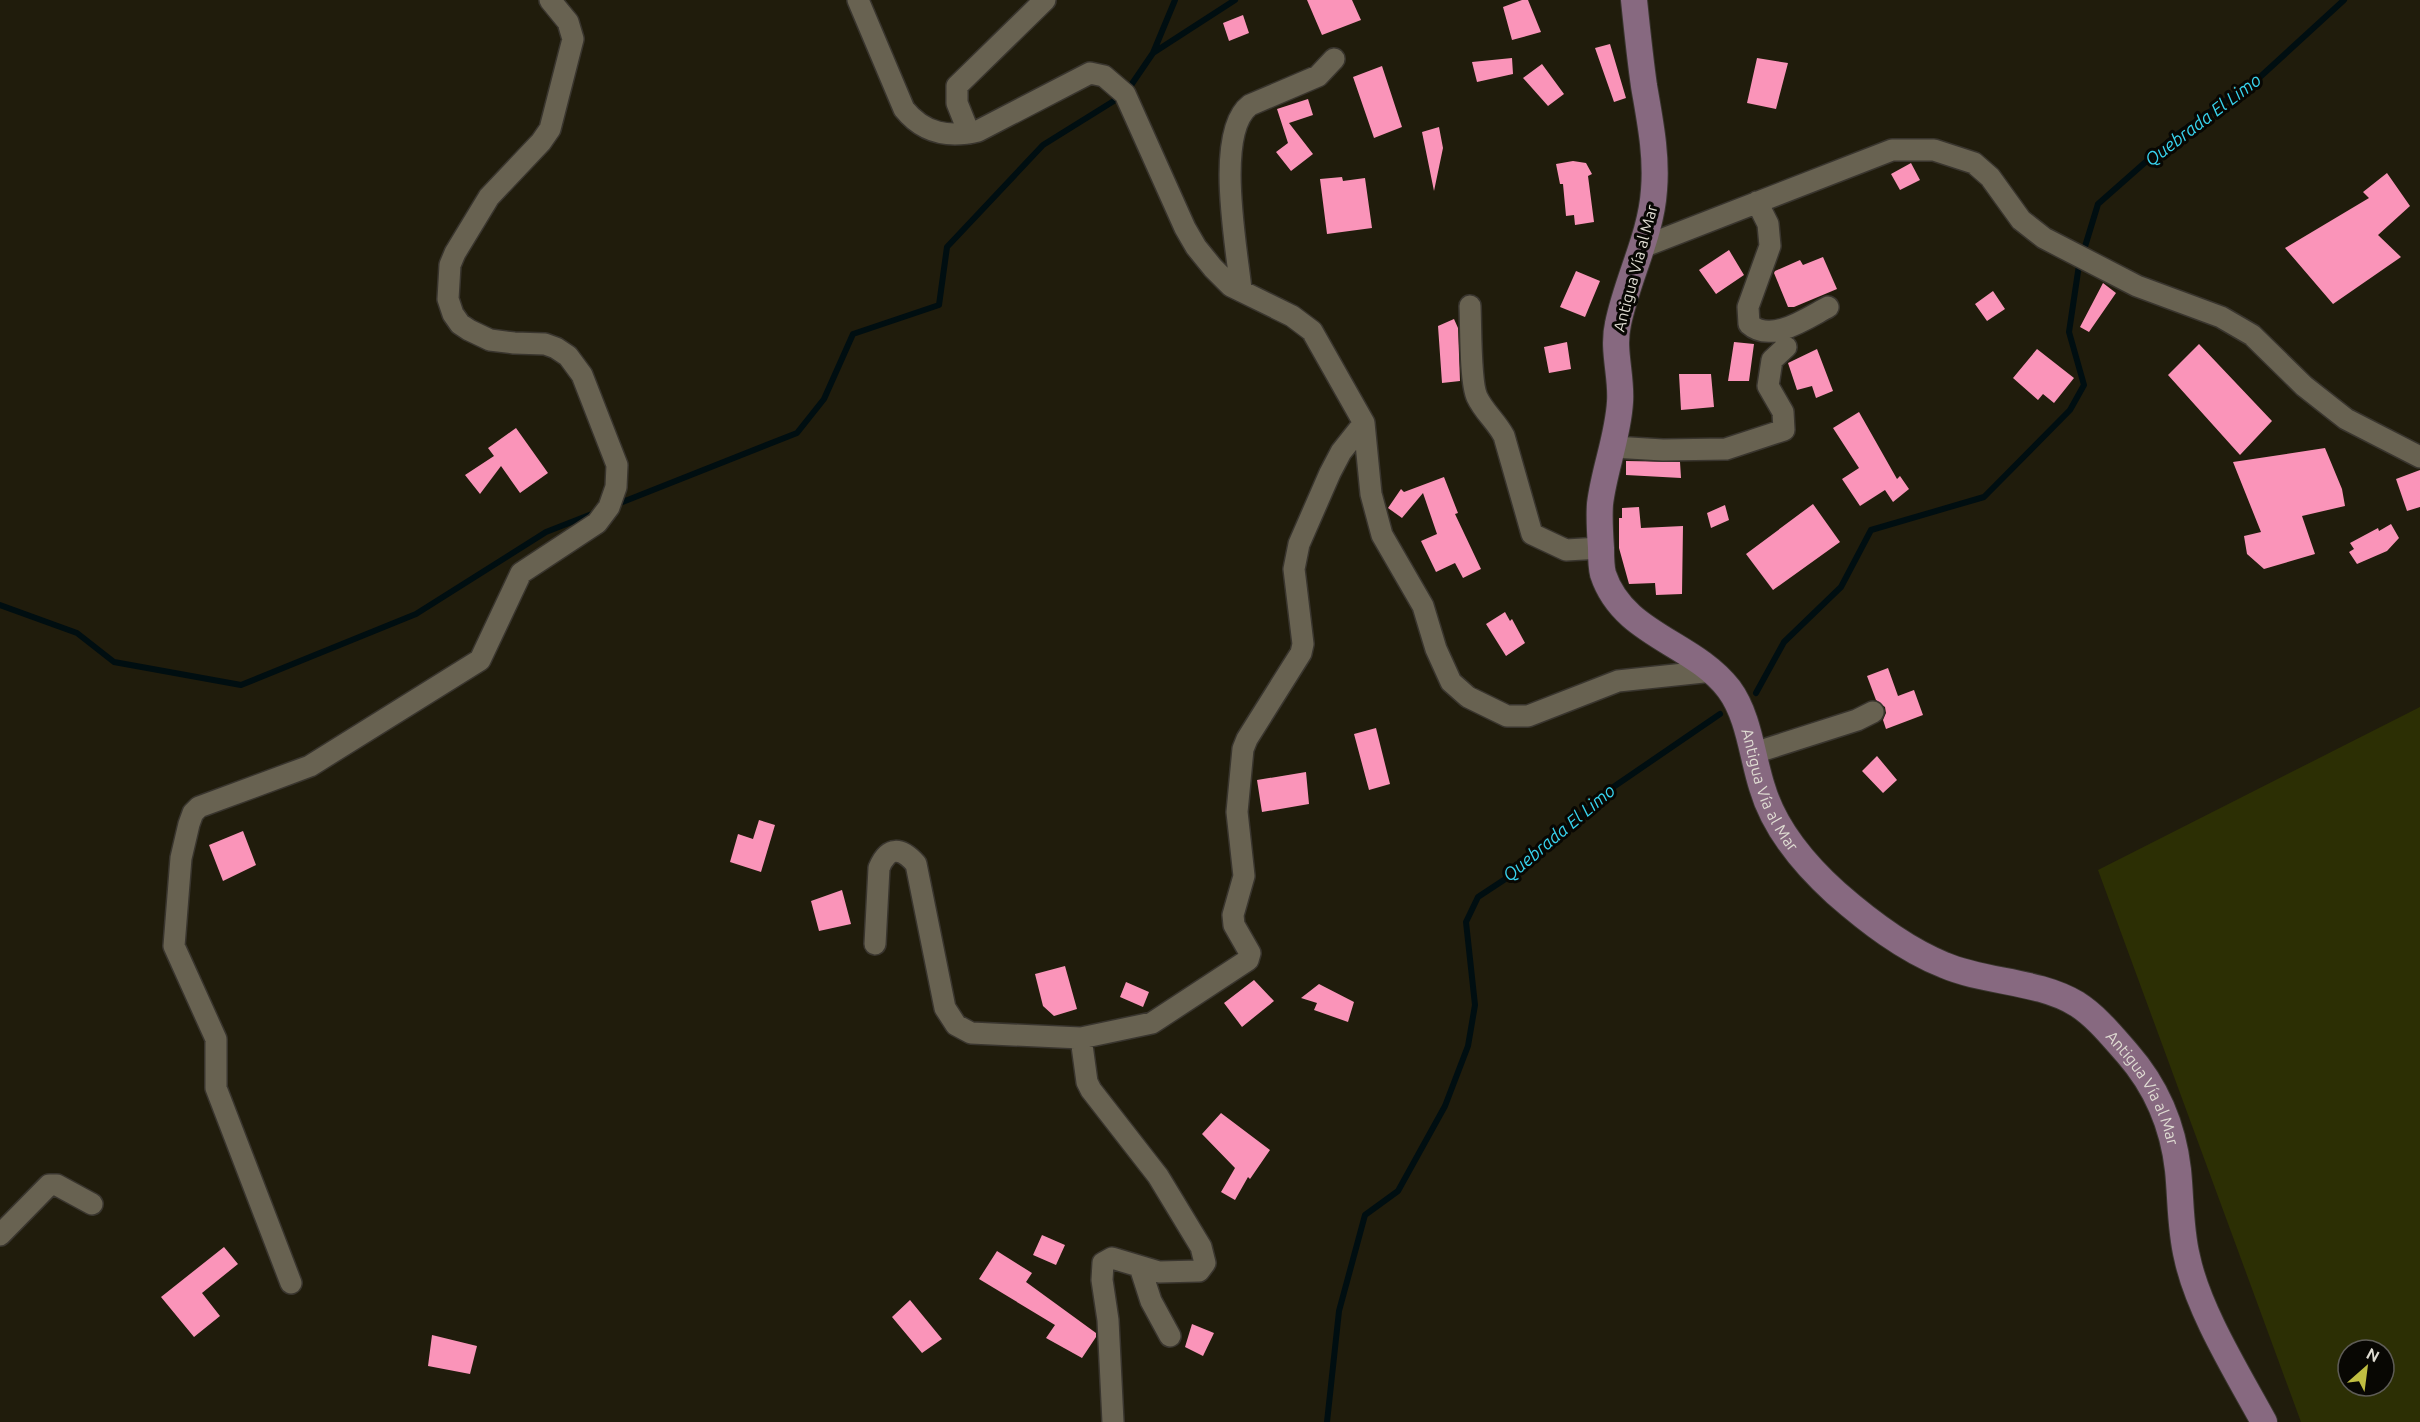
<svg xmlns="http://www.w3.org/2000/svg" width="2420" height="1422" font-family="Ubuntu,sans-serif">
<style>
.green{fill:#2c2f04;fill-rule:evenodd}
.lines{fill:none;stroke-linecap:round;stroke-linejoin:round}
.stream{stroke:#000e11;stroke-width:6}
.building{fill:#fa94b9}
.minor-casing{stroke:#39352e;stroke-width:24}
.major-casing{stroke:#39352e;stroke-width:28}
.minor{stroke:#686251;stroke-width:21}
.major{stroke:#876980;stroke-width:26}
.labels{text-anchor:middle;stroke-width:6;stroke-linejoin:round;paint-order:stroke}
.street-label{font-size:16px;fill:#dfdcd2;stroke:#080703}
.water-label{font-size:18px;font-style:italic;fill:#38d3ee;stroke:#080703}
</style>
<rect width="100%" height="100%" fill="#201c0c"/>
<path class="green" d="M2420 707V1422H2301L2098 870ZM2348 1350H2384V1386H2348Z"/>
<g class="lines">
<path class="stream" d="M1153 53 1235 0
M2083 253 2098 204 2175 136 2260 77 2344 0
M615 505 797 433 824 399 853 334 939 305 947 247 1043 145 1125 94 1153 53 1175 0
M0 605 77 633 114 662 241 685 416 614 546 532 597 512
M1756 693 1784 642 1841 587 1871 530 1984 497 2070 410 2084 385 2069 332 2079 265
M1327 1422 1339 1311 1365 1215 1398 1191 1445 1106 1468 1046 1475 1005 1466 922 1478 897 1531 862 1609 790 1720 714"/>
</g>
<path class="building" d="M1307 0H1352L1361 20 1322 35Z
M1522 0H1528L1541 32 1512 40 1503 7Z
M1243 15 1249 33 1229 41 1223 23Z
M1610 44 1626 98 1614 102 1595 48Z
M1512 58 1513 74 1477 82 1472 62Z
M1757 58 1788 63 1776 109 1747 103Z
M1542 64 1564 94 1548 106 1523 78Z
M1382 66 1402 127 1374 138 1353 77Z
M1308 99 1313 115 1289 123 1313 154 1291 171 1276 152 1288 143 1277 109Z
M1439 127 1443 148 1434 191 1422 132Z
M1573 161 1586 163 1592 174 1588 176 1594 222 1575 225 1574 215 1566 216 1563 184H1560L1556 164Z
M1911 163 1920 180 1900 190 1891 174Z
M2387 173 2410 206 2378 235 2401 257 2333 304 2285 248 2369 198 2363 192Z
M1342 177 1343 181 1365 178 1372 228 1327 234 1320 179Z
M1729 250 1744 275 1716 294 1699 270Z
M1823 257 1837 289 1794 307H1788L1774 273 1775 271 1800 260 1803 265Z
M1576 271 1600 281 1585 317 1560 307Z
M2103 283 2116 293 2089 332 2080 327Z
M1993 291 2005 309 1987 321 1975 304Z
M1454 319 1458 328 1460 381 1442 383 1438 326Z
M1567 342 1571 369 1549 373 1544 347Z
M1734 342 1754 344 1749 381H1728Z
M2199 344 2272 421 2240 455 2168 375Z
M1817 349 1833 391 1816 398 1812 386 1797 390 1788 363Z
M2037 349 2074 378 2054 403 2043 394 2038 400 2013 378Z
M1679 374H1711L1714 407 1681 410Z
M1859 412 1897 479 1900 476 1909 489 1893 502 1885 490 1860 506 1842 479 1859 468 1833 428Z
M516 428 548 473 520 493 501 466 480 494 465 475 494 456 488 448Z
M2325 448 2342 489 2345 506 2302 516 2315 554 2264 569 2247 554 2244 536 2261 532 2233 462Z
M1626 461 1680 462 1681 478 1626 475Z
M2420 470V507L2407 511 2396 479Z
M1444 477 1458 513 1455 514 1481 569 1463 578 1455 563 1436 572 1421 541 1437 534 1423 493 1402 518 1388 508 1401 489 1404 492Z
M1813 504 1840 542 1773 590 1746 554Z
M1725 505 1729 520 1711 528 1707 513Z
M1639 507 1641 528 1683 526 1682 594 1656 595 1655 583 1629 584 1619 548V518H1622V508Z
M2391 524 2399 538 2387 551 2357 564 2349 552 2354 549 2350 543 2378 528 2379 531Z
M1505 612 1510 621 1512 619 1525 643 1506 656 1486 624Z
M1888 668 1898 696 1914 690 1923 715 1886 729 1883 720 1886 713 1885 707 1876 700 1867 676Z
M1376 728 1390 784 1369 790 1354 734Z
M1877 756 1897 780 1883 793 1862 771Z
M1306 772 1309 804 1262 812 1257 780Z
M759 820 775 825 761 872 730 862 738 834 753 839Z
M243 831 256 865 223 881 209 845Z
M842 890 851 924 819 931 811 901Z
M1065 966 1077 1009 1054 1016 1043 1006 1035 974Z
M1254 980 1274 1001 1242 1027 1224 1003Z
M1126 982 1149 992 1143 1007 1120 997Z
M1319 984 1354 1002 1348 1022 1314 1010 1317 1003 1301 998Z
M1221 1113 1270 1150 1250 1179 1248 1177 1235 1200 1221 1192 1235 1168 1202 1134Z
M1042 1235 1065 1245 1056 1265 1033 1255Z
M224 1247 238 1264 202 1293 220 1316 194 1337 161 1297Z
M997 1251 1032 1273 1026 1282 1096 1333V1337L1082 1358 1046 1338 1055 1325 979 1279Z
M910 1300 942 1339 922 1353 892 1317Z
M1192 1324 1214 1333 1203 1356 1185 1347Z
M432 1335 477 1346 470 1374 428 1366Z"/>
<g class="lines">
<defs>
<path id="minor" d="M858 0 904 109C924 134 949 138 978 131L1090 73 1104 76 1125 94 1185 228 1196 247 1213 268 1231 286 1292 316 1312 331 1364 423 1371 494 1382 535 1423 606 1436 649 1451 682 1468 697 1507 716H1528L1618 681 1713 671
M969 133 957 103V86L1045 0
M1757 202 1768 224 1770 246 1748 307 1749 324C1771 344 1807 318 1828 307
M1640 248 1892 150H1934L1974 163 1990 177 2021 220 2044 238 2137 286 2221 317 2252 335 2304 386 2346 419 2420 457
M1241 290C1237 249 1214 132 1250 105L1318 76 1334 59
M1470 306C1471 326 1470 382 1477 397 1484 412 1496 421 1504 436L1532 534 1566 550 1601 548
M1613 447 1663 450 1726 449 1784 430 1783 412 1768 386 1772 360 1786 347
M1754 753 1857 720 1873 712
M875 944 879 868C888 846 901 847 916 864L945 1008 956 1025 971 1033 1081 1038 1152 1023 1248 960 1250 953 1234 925 1233 915 1244 876 1237 812 1243 749 1247 739 1301 653 1303 644 1294 569 1299 544 1330 473 1341 452 1364 423
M1081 1038 1087 1082 1091 1090 1158 1176 1201 1247 1205 1263 1199 1271 1159 1272 1112 1258 1103 1263 1102 1280 1108 1320 1113 1422
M0 1235 49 1185H57L92 1204
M1140 1267 1151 1301 1170 1336
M291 1283 216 1088V1039L174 946 181 858 189 824 193 813 199 807 310 766 480 660 521 573 597 523 609 507 616 487 617 465 582 375 568 356 556 348 545 344 514 343 490 340 469 330 460 324 453 314 448 299 450 265 455 253 489 197 541 142 550 129 573 39 568 22 550 0"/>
<g id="major">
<path id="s1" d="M1634 0C1637 29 1640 58 1644 86 1650 121 1657 155 1654 190 1651 236 1627 279 1618 324 1612 350 1622 376 1620 402 1618 437 1604 470 1600 504 1599 518 1600 534 1601 548 1601 556 1601 566 1603 574 1623 635 1693 642 1729 689 1749 716 1752 756 1762 787 1774 828 1805 865 1836 893 1868 921 1904 949 1944 965 1986 983 2037 980 2077 1004 2096 1016 2112 1036 2127 1053 2156 1086 2173 1126 2178 1170 2181 1199 2180 1229 2187 1257 2198 1310 2238 1374 2264 1422"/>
</g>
</defs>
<use href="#minor" class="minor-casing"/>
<use href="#major" class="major-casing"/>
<use href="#minor" class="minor"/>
<use href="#major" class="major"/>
</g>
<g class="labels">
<g class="street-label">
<text transform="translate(1635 268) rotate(-75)" y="6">Antigua Vía al Mar</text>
<text dy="6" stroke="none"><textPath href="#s1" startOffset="866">Antigua Vía al Mar</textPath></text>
<text dy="6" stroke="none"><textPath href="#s1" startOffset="1370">Antigua Vía al Mar</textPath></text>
</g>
<g class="water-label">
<text transform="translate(2203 120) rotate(-37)" y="6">Quebrada El Limo</text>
<text transform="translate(1559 833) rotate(-40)" y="6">Quebrada El Limo</text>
</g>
</g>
<g transform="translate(2366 1368) rotate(28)"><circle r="28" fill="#080703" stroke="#5e5c56" stroke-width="1.5"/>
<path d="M0-4.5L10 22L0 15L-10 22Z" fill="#c0be41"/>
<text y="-9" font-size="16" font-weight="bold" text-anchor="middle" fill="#dfdcd2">N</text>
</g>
</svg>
